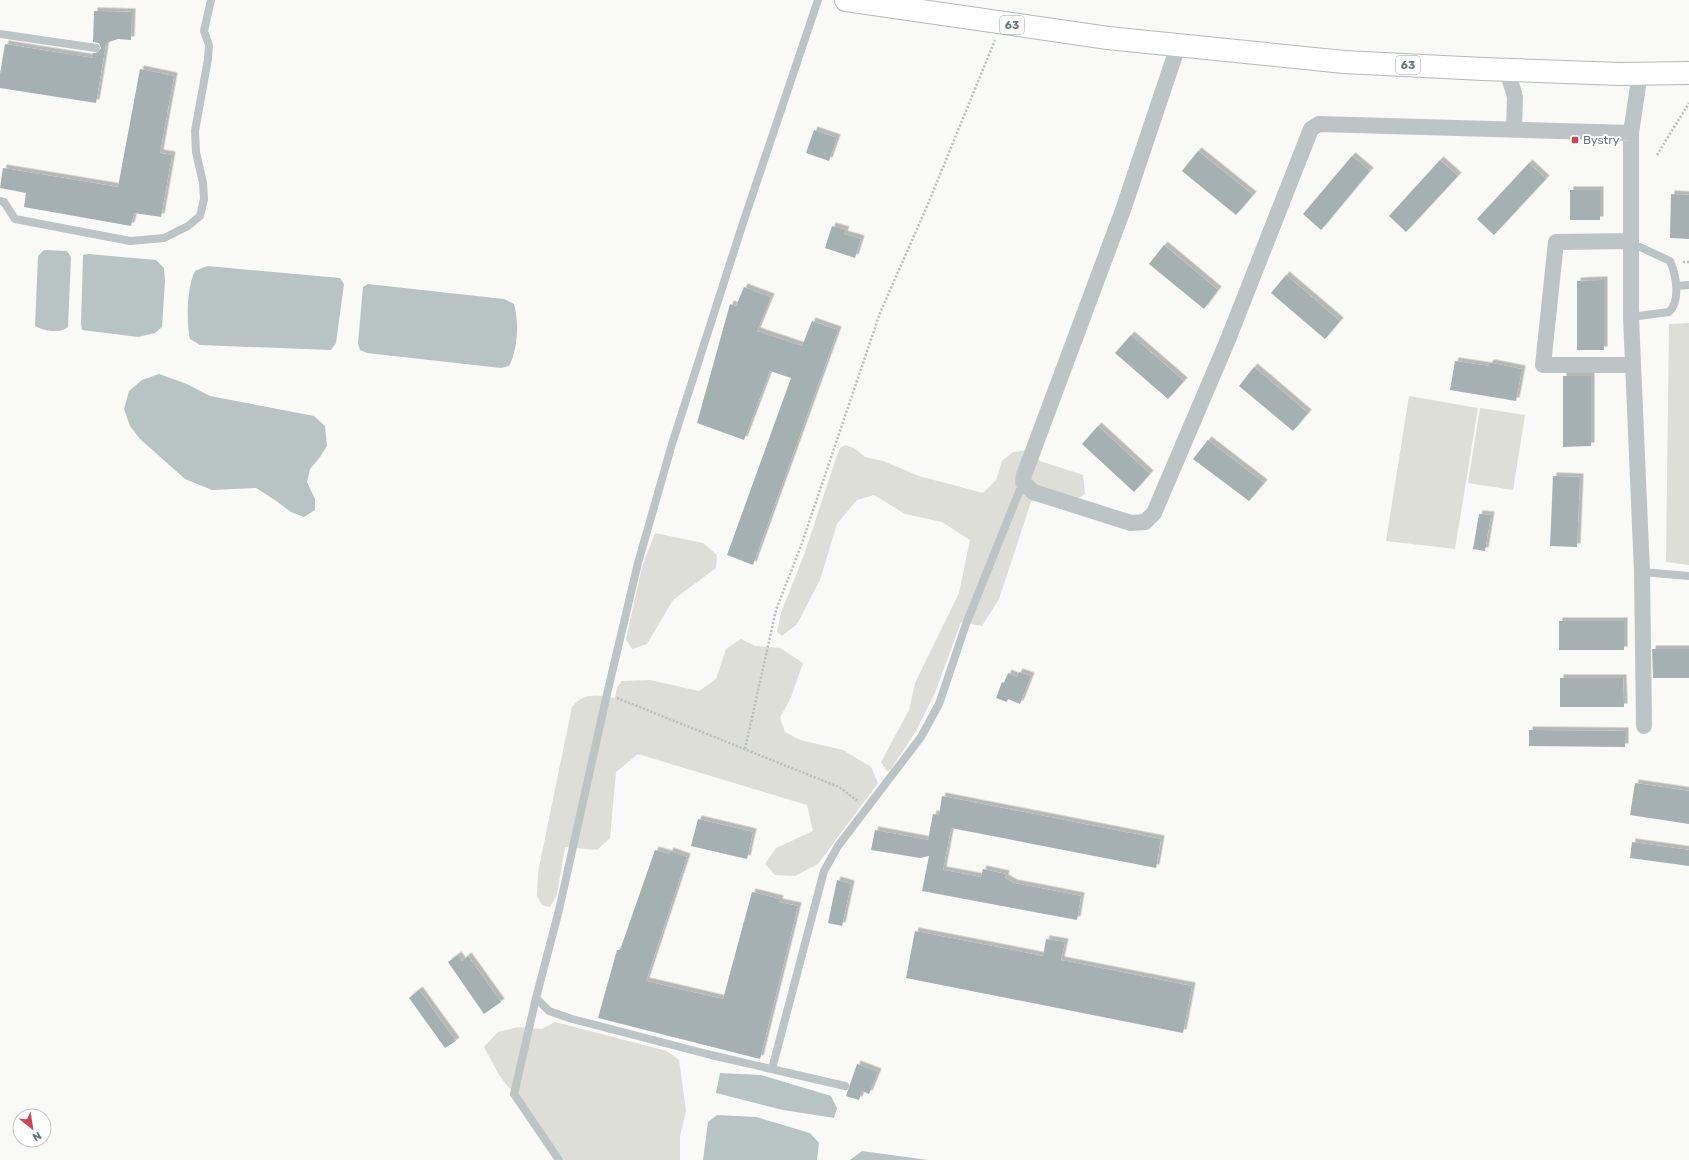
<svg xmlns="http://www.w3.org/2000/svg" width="1689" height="1160" font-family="Rubik,sans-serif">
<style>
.green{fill:#dcded7}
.water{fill:#b7c4c3}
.building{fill:#a5b0b2;filter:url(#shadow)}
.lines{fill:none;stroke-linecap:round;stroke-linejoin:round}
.primary-casing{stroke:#b2b9ba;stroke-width:24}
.path{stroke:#b8bdbe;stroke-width:2.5;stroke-dasharray:2 2;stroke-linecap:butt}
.lane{stroke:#bdc4c5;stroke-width:8}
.street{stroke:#bdc4c5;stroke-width:16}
.primary{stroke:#fff;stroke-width:22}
.poi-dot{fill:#cd4453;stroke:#fff;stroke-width:1.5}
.labels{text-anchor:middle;stroke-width:4;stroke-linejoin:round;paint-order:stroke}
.shield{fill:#fff;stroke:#92a0a1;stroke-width:1}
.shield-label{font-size:11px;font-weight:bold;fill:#647779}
.poi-label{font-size:12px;fill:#647779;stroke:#fff;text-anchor:start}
</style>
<defs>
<filter id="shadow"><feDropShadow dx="3.5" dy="-3.5" stdDeviation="0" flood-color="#0004"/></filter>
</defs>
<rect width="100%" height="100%" fill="#f9f9f8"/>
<path class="green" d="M1689 323V565L1666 562 1669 324Z
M1409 396 1478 408 1455 549 1386 541Z
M1480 408 1525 415 1513 490 1468 483Z
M845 445 854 448 865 457 883 461 919 476 983 493 996 480 1002 461 1013 452 1029 450 1040 461 1083 475 1085 494 1074 501 1048 492 1031 502 999 599 982 626 961 622 935 693 916 731 891 769 887 771 881 762 909 710 915 683 959 593 970 540 942 522 905 514 874 495 857 500 837 524 820 580 797 624 782 636 777 632 781 613 804 555 837 455 840 448Z
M655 533 703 543 717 555 716 568 673 600 647 644 632 649 626 639 642 567Z
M741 639 755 646 780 648 803 663 791 697 780 718 785 732 800 740 843 750 871 767 878 783 818 864 795 876 775 875 765 864 776 848 813 831 807 805 638 754 616 772 610 838 597 850 565 847 557 895 550 907 542 905 537 896 538 872 572 707C584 692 597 695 615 698L617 687 622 681 650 680 699 691 716 679 726 649Z
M555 1022 667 1051 679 1060 686 1111 680 1136V1160H564L519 1097 508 1087 498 1073 484 1047 498 1032 518 1027 542 1029Z"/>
<path class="water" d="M44 250 67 251 71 257 68 327C59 334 44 331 35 326L38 256Z
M88 254 156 260 164 268 165 281 162 327 155 333 138 337 82 330 81 324 83 255Z
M207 266 340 278 344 284 336 343 331 350 200 345 190 339C186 321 187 287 195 271Z
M368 284 504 299 514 304C519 321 518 350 509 366L501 368 367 353 360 350 358 343 363 287Z
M159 374 187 384 210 396 314 416 325 426 327 446 320 457 310 469 307 482 315 499V510L304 517 291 512 275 500 256 488 212 490 185 479 140 439 130 426 124 409 129 391 142 380Z
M720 1073 761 1075 831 1096 837 1108 834 1118 783 1110 716 1093Z
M717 1115 756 1117 810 1133 819 1143 817 1160H703L708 1122Z
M862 1151 928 1160H850Z"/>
<path class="building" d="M94 11 132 12 131 40 118 39 106 43 96 103 0 88V74L5 44 93 58V53H98L101 48 99 43 93 42Z
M140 69 174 76 160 153 172 155 161 217 134 213 131 226 24 207 26 193 0 188 3 168 118 187Z
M814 130 837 138 829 161 806 153Z
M1198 151 1253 195 1236 215 1182 171Z
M1352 156 1370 171 1321 230 1303 214Z
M1440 160 1458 176 1406 232 1389 216Z
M1529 163 1546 179 1494 235 1477 219Z
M1570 190H1600V220H1570Z
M1671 194 1689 195V239L1670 238Z
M832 226 846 230 844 234 861 239 855 258 825 248Z
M1164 245 1218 290 1204 309 1149 264Z
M1286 275 1340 321 1325 339 1271 293Z
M1604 280V350H1577V281Z
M744 287 771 297 757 331 802 346 812 321 838 330 753 565 727 555 791 378 770 371 744 440 697 423 730 304 736 306Z
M1131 335 1184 381 1168 399 1115 353Z
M1455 361 1489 366V364L1492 363 1522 369 1516 401 1450 390Z
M1254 367 1308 413 1293 431 1239 386Z
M1563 376H1591V446L1563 447Z
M1098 426 1150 474 1134 492 1082 444Z
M1208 440 1264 483 1249 501 1193 459Z
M1553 476 1580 477 1577 547 1550 546Z
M1479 514 1491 515 1485 551 1473 549Z
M1559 621H1624V650H1559Z
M1652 649H1689V678H1653Z
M1019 672 1031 676 1020 704 1008 699 1007 702 996 698 1002 682 1004 683 1008 673 1017 677Z
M1560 678H1623L1624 707H1560Z
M1529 730 1625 731V747L1529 746Z
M1635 783 1689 791V824L1630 815Z
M942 796 1161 839 1156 868 951 828 943 870 981 877 983 869 1006 874 1005 878 1014 883 1081 896 1077 920 922 891 929 856 920 858 871 850 875 830 928 840 933 814 939 815Z
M698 819 753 832 747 859 691 846Z
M1632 842 1689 850V866L1630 858Z
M655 850 669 854 670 851 687 857 646 981 723 999 752 892 780 899 779 902 798 906 760 1059 598 1018 617 950H620Z
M837 880 851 884 842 926 828 923Z
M915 931 1043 956 1046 939 1065 942 1061 960 1192 986 1183 1033 906 978Z
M458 955 462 961 468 956 501 1002 484 1014 448 962Z
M419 990 456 1041 445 1048 409 998Z
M857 1064 878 1072 869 1094 862 1091 859 1100 846 1096Z"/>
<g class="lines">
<defs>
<path id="primary" d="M846 0 1108 38 1344 62 1483 69 1620 74 1689 73"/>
</defs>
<use href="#primary" class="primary-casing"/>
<path class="path" d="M1657 155 1689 103
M1683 262H1689
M617 698 839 787 858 801
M745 749 776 610 801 546 880 313 928 204 995 40"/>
<path class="lane" d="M0 34 96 48
M0 201 4 202 15 219 130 241 164 238 188 226 200 216 204 199 203 183 196 152 195 131 208 59 209 45 204 31 211 0
M1676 286 1689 285
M1631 317 1669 312C1681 301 1676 274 1670 261L1640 247H1631
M1642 572 1689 576
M536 998 549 1011 572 1019 711 1055 845 1086
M772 1069 824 871 838 846 921 737 939 704 966 624 1023 482
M559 1160 514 1094 536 998 559 910 607 694 638 563 672 444 743 223 818 0"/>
<path class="street" d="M1178 46 1123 210 1024 475 1023 482 1033 492 1131 523 1145 522 1154 513 1227 342 1311 129 1319 124 1631 133
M1507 70 1515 97 1514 130
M1640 73 1631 133V317L1642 572 1644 726
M1631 241 1556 242 1543 365H1633"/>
<use href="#primary" class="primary"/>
</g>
<rect class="poi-dot" x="1571" y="136" width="8" height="8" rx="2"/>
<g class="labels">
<g class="shield">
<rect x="1000" y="16" width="24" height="18" rx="3"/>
<rect x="1396" y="56" width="24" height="18" rx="3"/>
</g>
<g class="shield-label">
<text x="1012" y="29">63</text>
<text x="1408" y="69">63</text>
</g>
<g class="poi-label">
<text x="1583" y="144">Bystry</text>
</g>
</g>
<g transform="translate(32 1128) rotate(150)"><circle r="19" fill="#ffffff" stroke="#c1c9c9"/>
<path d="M0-3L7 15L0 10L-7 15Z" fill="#cd4453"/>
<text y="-6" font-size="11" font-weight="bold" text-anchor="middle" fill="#647779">N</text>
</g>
</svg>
